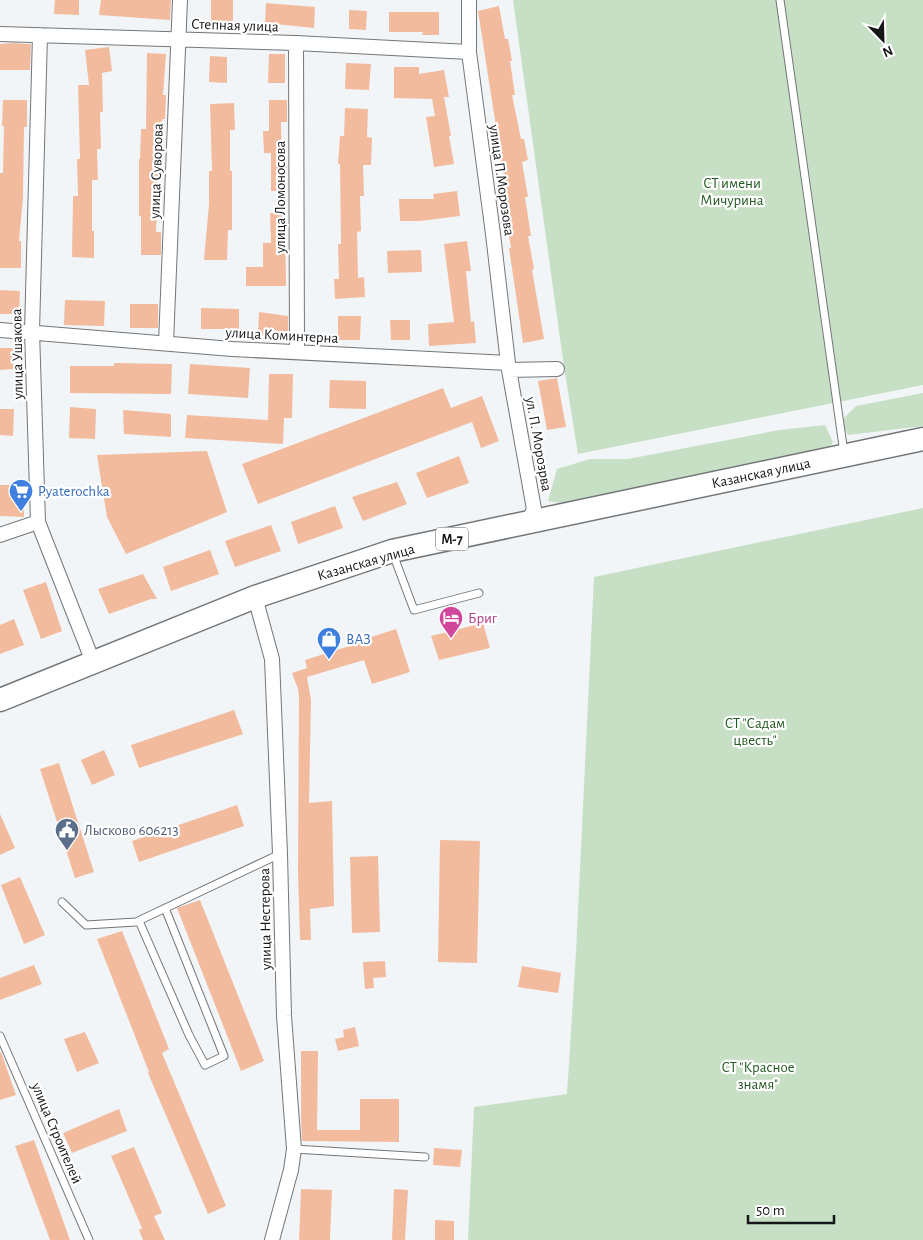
<svg xmlns="http://www.w3.org/2000/svg" width="923" height="1240" font-family="'Alegreya Sans',sans-serif">
<style>
.green{fill:#c7e0c5}
.building{fill:#f2bb9e}
.lines{fill:none;stroke-linecap:round;stroke-linejoin:round}
.service-casing{stroke:#737678;stroke-width:9}
.minor-casing{stroke:#737678;stroke-width:16}
.trunk-casing{stroke:#737678;stroke-width:25}
.service{stroke:#fff;stroke-width:7}
.minor{stroke:#fff;stroke-width:14}
.trunk{stroke:#fff;stroke-width:22}
.labels{text-anchor:middle;stroke-width:4.5;stroke-linejoin:round;paint-order:stroke}
.shield{fill:#fff;stroke:#5b5c5d;stroke-width:1}
.shield-label{font-size:14px;font-weight:bold;fill:#151617}
.street-label{font-size:15px;fill:#151617;stroke:#fff}
.park-label{font-size:15px;fill:#225921;stroke:#fff}
.shop-label{font-size:15px;fill:#366cbe;stroke:#fff;text-anchor:start}
.hotel-label{font-size:15px;fill:#b23c85;stroke:#fff;text-anchor:start}
.service-label{font-size:15px;fill:#4e5e75;stroke:#fff;text-anchor:start}
</style>
<rect width="100%" height="100%" fill="#f2f5f8"/>
<path class="green" d="M513 0H923V385L578 454 564 367Z
M923 393V426L848 435 841 421 856 406Z
M825 425 833 442 828 451 579 506 548 501 557 469 590 459H628L779 430Z
M923 508V1240H468L474 1107 567 1094 576 952 594 577Z"/>
<path class="building" d="M55 0H79V15L54 14Z
M101 0H171L170 20 99 15Z
M211 0H233V25H211Z
M266 3 315 7 314 28 265 23Z
M499 6 505 39H508L512 61H510L515 95H512L521 139H524L528 160 522 162 528 197H525L531 236H528L534 269 532 270 544 339 523 343 509 248H511L505 210H508L502 178H504L478 11Z
M349 10 367 11 366 30 349 29Z
M389 12H439V35H422L423 32H389Z
M13 43 31 44 30 70H0V44Z
M109 47 112 71 102 73 103 112H100L101 149H97L98 180H92V231H94V258L72 257 73 196H78L77 159H80L78 85H89L85 50Z
M147 53 166 54 163 95H166L165 119H162L161 154H159L158 182 156 232H161V255H141V216H139V159H140L141 129H146Z
M269 54H285V83H268Z
M210 56 227 57V83L209 82Z
M346 63 371 64 369 90 345 89Z
M394 67H419V74L444 70 449 97H444L451 136H449L454 164 434 167 426 117 435 116 432 99 394 98Z
M3 100H27V127H24L23 197 19 241H21V268H0V173H3L4 126H2Z
M269 100H287V122H281L282 163H287V191H271V153H264L263 131H269Z
M234 103 235 130H230V171H232V230H228L227 260H204L209 204V171H212L210 104Z
M345 108 368 109 367 137 372 138 371 165H363L364 196H360L361 231 357 232 358 278 364 277 365 297 335 299 334 279H339L338 244H341L340 164H338L340 136H344Z
M457 191 460 216 420 221H400L399 199H434L433 194Z
M285 212 286 286H246V267H263V243H271L270 213Z
M467 241 471 271H466L471 322 474 321 476 343 429 346 428 324 454 322 444 244Z
M421 250 422 272 388 273 387 251Z
M0 290 20 291 19 314H0Z
M65 300 105 301 104 326 64 325Z
M130 304H158V328H130Z
M201 308 239 309V329H201Z
M259 312 288 316V337L258 335Z
M338 316H361L360 340H338Z
M390 320H410V340H391Z
M0 348H13V369L0 370Z
M114 363 172 364 171 394 70 393V366H114Z
M190 364 250 368 248 398 188 394Z
M269 374H293L292 418H284L283 444 185 438 187 415 268 420Z
M557 378 566 427 547 430 538 381Z
M330 380 366 381V409L329 408Z
M443 388 451 408 482 396 499 441 481 448 472 422 258 504 242 464Z
M70 407 96 409 95 439 69 438Z
M0 409H14L13 436 0 435Z
M123 410 171 414V437L124 434Z
M207 451 227 512 126 554 107 517 97 455Z
M459 456 469 483 427 498 416 473Z
M397 482 407 504 363 521 352 497Z
M0 485H24V517L0 516Z
M335 506 343 528 298 544 291 522Z
M271 525 281 551 235 567 225 541Z
M210 550 219 574 171 591 163 567Z
M143 574 157 599H151L109 614 98 589Z
M46 582 62 631 41 639 23 590Z
M14 619 24 645 0 654V625Z
M483 623 490 648 439 660 431 636Z
M396 629 410 672 372 684 364 660 307 677 311 700 309 803 332 801 334 906 310 909 311 940H300L298 873 299 697 298 689 292 673 307 668 305 660 359 643V641Z
M234 710 243 734 139 768 131 745Z
M104 750 115 775 92 785 81 760Z
M59 763 94 872 75 878 40 769Z
M237 805 244 826 139 862 132 841Z
M0 814 15 848 0 855Z
M440 840 480 841 477 963 438 962Z
M378 856 380 932 352 933 350 857Z
M20 877 45 935 24 944 1 885Z
M200 900 264 1061 241 1071 177 908Z
M122 931 169 1049 162 1053 226 1206 208 1214 148 1073 149 1072 97 939Z
M385 961 386 977 373 978 374 988 365 989 363 962Z
M34 965 42 984 0 1000V978Z
M522 966 561 973 558 993 518 987Z
M355 1027 359 1046 338 1051 335 1039 344 1037 343 1030Z
M85 1032 99 1063 77 1072 64 1039Z
M301 1051H318L317 1130H360V1099H399V1142L302 1141 301 1120Z
M1 1052 16 1095 0 1100V1053Z
M119 1109 127 1131 72 1153 63 1133Z
M34 1140 70 1240H50L15 1146Z
M134 1147 162 1213 154 1216 165 1240H143L139 1230 142 1228 111 1156Z
M434 1148 462 1150 460 1167 433 1165Z
M301 1189 332 1190 330 1240H299Z
M394 1189 408 1190 405 1240H392Z
M435 1220 454 1221V1240H435Z"/>
<g class="lines">
<defs>
<path id="service" d="M780 0 844 453
M393 554 414 610 479 593
M62 902 86 925 136 922 280 854
M139 921 189 1035 205 1065 224 1056 165 908
M0 1036 89 1240
M294 1149 425 1157"/>
<path id="minor" d="M469 0V52L493 234 508 363
M0 34 296 43 469 52
M40 35 32 331 38 522 93 662
M296 43 297 351
M0 330 232 349 508 363 509 370 557 369
M166 343 180 0
M509 370 534 509 528 523
M0 535 38 522
M255 597 272 659 280 854 284 1016 294 1149 291 1170 272 1240"/>
<path id="trunk" d="M0 700 255 597 392 551 923 439"/>
</defs>
<use href="#service" class="service-casing"/>
<use href="#minor" class="minor-casing"/>
<use href="#trunk" class="trunk-casing"/>
<use href="#service" class="service"/>
<use href="#minor" class="minor"/>
<use href="#trunk" class="trunk"/>
</g>
<defs>
<symbol id="supermarket-pin" viewBox="-11 -11 22 30"><path d="M0 17L-7.5 6A9.5 9.5 0 1 1 7.5 6Z" fill="#3f7fe0" stroke="#fff"/><path d="M-6-5.5h2.5l.6 2H6L4.5 2H-2.5L-4.4-4H-6ZM-1.5 3.2a1.3 1.3 0 1 0 .1 0ZM3 3.2a1.3 1.3 0 1 0 .1 0Z" fill="#fff"/></symbol>
<symbol id="hotel-pin" viewBox="-11 -11 22 30"><path d="M0 17L-7.5 6A9.5 9.5 0 1 1 7.5 6Z" fill="#d1479c" stroke="#fff"/><path d="M-6-4.5h1.5V1H6V5H4.5V3h-9V5H-6ZM-4 0a1.8 1.8 0 1 1 3.6 0ZM.5 0V-2.5h3Q6-2.5 6 0Z" fill="#fff"/></symbol>
<symbol id="shop-pin" viewBox="-11 -11 22 30"><path d="M0 17L-7.5 6A9.5 9.5 0 1 1 7.5 6Z" fill="#3f7fe0" stroke="#fff"/><path d="M-5-2.5h2.3a2.7 3.5 0 0 1 5.4 0H5L5.5 6h-11ZM-1.5-2.5h3a1.5 2.3 0 0 0-3 0Z" fill="#fff"/></symbol>
<symbol id="civic-pin" viewBox="-11 -11 22 30"><path d="M0 17L-7.5 6A9.5 9.5 0 1 1 7.5 6Z" fill="#5c6f8a" stroke="#fff"/><path d="M-.6-6.5H3V-4.5H.6V-3L4-1V1h2V6H-6V1h2V-1L-.6-3ZM-1.2 2.5V6h2.4V2.5Z" fill="#fff"/></symbol>
</defs>
<g fill-rule="evenodd">
<use href="#supermarket-pin" x="7" y="477" width="28" height="38"/>
<use href="#hotel-pin" x="437" y="604" width="28" height="38"/>
<use href="#shop-pin" x="315" y="625" width="28" height="38"/>
<use href="#civic-pin" x="53" y="816" width="28" height="38"/>
</g>
<g class="labels">
<rect class="shield" x="436" y="527.5" width="32" height="23" rx="4"/>
<g class="shield-label">
<text x="452" y="544">М-7</text>
</g>
<g class="street-label">
<text transform="translate(235 25) rotate(2)" y="5">Степная улица</text>
<text transform="translate(156 171) rotate(-88)" y="5">улица Суворова</text>
<text transform="translate(502 180) rotate(82)" y="5">улица П.Морозова</text>
<text transform="translate(280 197) rotate(-90)" y="5">улица Ломоносова</text>
<text transform="translate(282 335) rotate(3)" y="5">улица Коминтерна</text>
<text transform="translate(17 354) rotate(-91)" y="5">улица Ушакова</text>
<text transform="translate(539 444) rotate(80)" y="5">ул. П. Морозрва</text>
<text transform="translate(761 473) rotate(-12)" y="5">Казанская улица</text>
<text transform="translate(366 562) rotate(-16)" y="5">Казанская улица</text>
<text transform="translate(265 919) rotate(-91)" y="5">улица Нестерова</text>
<text transform="translate(57 1133) rotate(67)" y="5">улица Строителей</text>
</g>
<g class="park-label">
<text x="732" y="188">СТ имени<tspan x="732" dy="17">Мичурина</tspan></text>
<text x="755" y="728">СТ "Садам<tspan x="755" dy="17">цвесть"</tspan></text>
<text x="758" y="1072">СТ "Красное<tspan x="758" dy="17">знамя"</tspan></text>
</g>
<g class="shop-label">
<text x="38" y="496">Pyaterochka</text>
<text x="346" y="644">ВАЗ</text>
</g>
<g class="hotel-label">
<text x="468" y="623">Бриг</text>
</g>
<g class="service-label">
<text x="84" y="835">Лысково 606213</text>
</g>
</g>
<g transform="translate(883 40) rotate(157)" stroke="#ffffff" stroke-width="4" paint-order="stroke">
<path d="M0-4L9 19L0 12L-9 19Z" fill="#151617"/>
<text y="-8" font-size="14" font-weight="bold" text-anchor="middle" fill="#151617">N</text>
</g>
<path d="M748 1215v8h86v-8" fill="none" stroke="#151617" stroke-width="2.5"/>
<text x="756" y="1215" font-size="15" fill="#151617" stroke="#ffffff" stroke-width="4" paint-order="stroke">50 m</text>
</svg>
